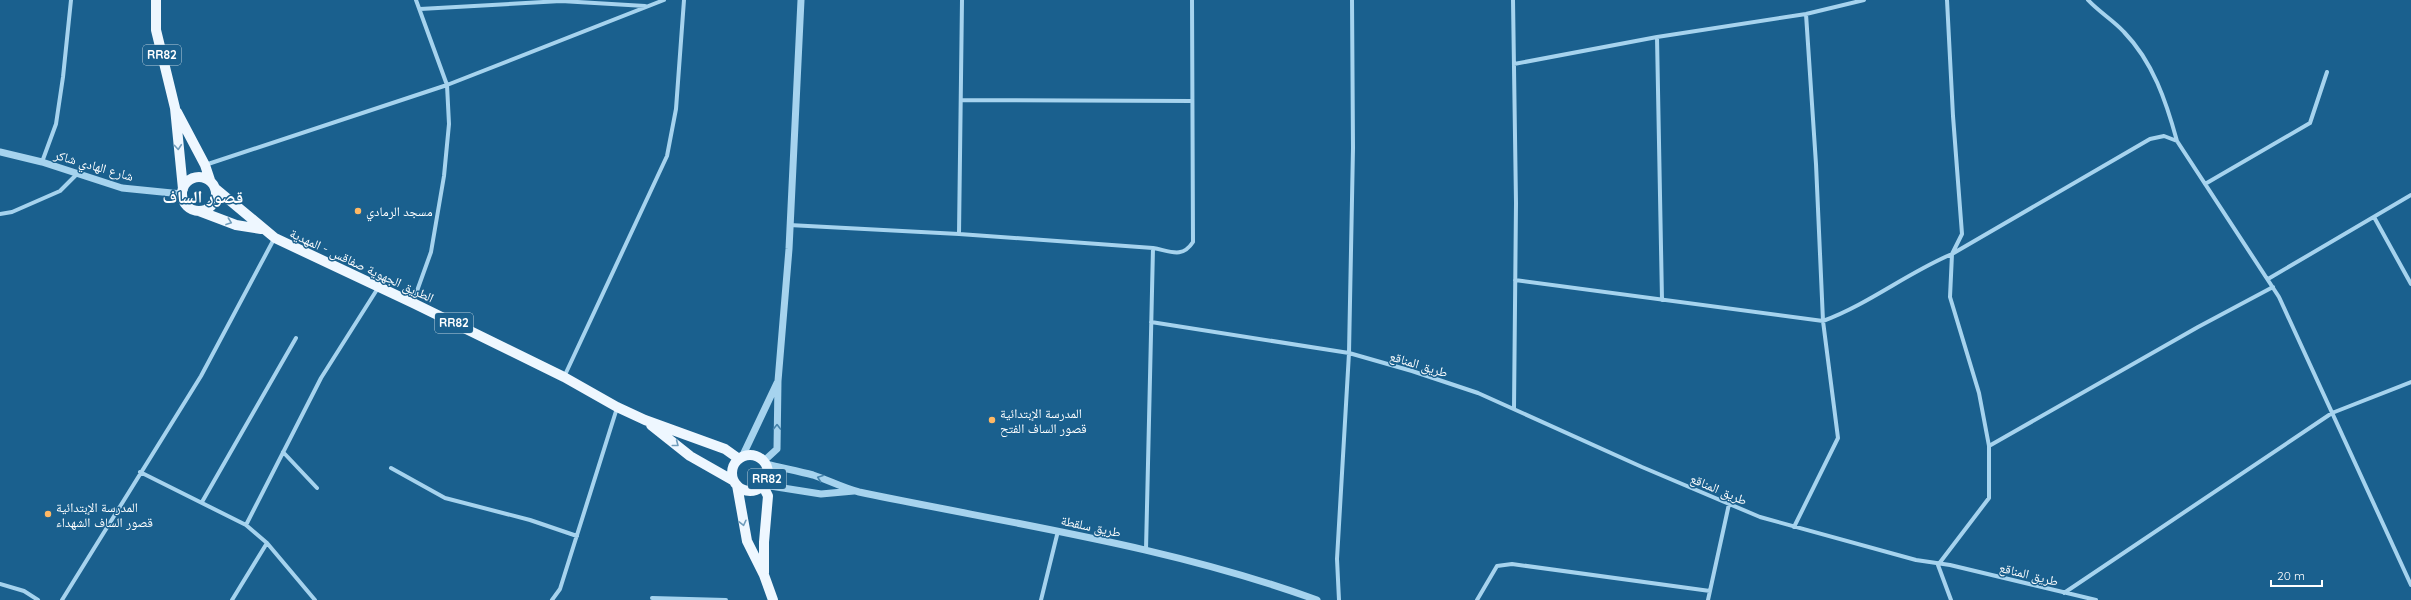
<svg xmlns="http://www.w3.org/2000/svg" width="2411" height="600" font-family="Quicksand,'Noto Naskh Arabic',sans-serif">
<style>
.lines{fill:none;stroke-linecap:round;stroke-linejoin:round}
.minor{stroke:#a6d3ee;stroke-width:4}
.tertiary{stroke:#a6d3ee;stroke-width:7}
.primary{stroke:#eef7ff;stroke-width:10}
.oneway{stroke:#6f9cbb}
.oneway2{stroke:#4482ab}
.poi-dot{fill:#ffb864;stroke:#1a608e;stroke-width:1.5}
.labels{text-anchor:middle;stroke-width:3;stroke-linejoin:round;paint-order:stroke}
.shield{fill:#1a608e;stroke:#bacfdd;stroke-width:1}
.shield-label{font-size:12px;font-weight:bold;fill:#fff}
.street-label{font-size:13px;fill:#fff;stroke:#1a608e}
.poi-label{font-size:13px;fill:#fff;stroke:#1a608e;text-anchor:start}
.district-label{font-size:17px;font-weight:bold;fill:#fff;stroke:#1a608e}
</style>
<rect width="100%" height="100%" fill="#1a608e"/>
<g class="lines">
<path class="minor" d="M1513 0 1516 203 1514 409
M2088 0C2099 12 2113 20 2124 32 2153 62 2166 101 2177 141
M420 9 561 1 645 6
M1657 37 1662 300
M1514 64 1657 37 1806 14 1864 0
M961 100 1192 101
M42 162 56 124 63 77 71 0
M205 165 447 85 664 0
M2205 184 2310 123 2327 72
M0 214 12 212 60 191 77 174
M2374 217 2411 284
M789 225 959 234 962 0
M959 234 1153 248C1170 251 1182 259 1193 242L1192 0
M2268 279 2411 195
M1515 280 1823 321C1869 304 1907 273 1952 254L1962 234 1953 116 1947 0
M413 302 431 252 444 176 449 124 447 85 416 0
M1151 322 1349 353 1412 371 1478 393 1642 467 1760 517 1916 560 1950 565 2096 600
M564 377 667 156 676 109 684 0
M1989 446 2198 327 2273 287
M283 452 317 488
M391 468 445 498 530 520 577 536
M140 472 246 525 267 543 315 600
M202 502 296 338
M246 525 321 378 378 288
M1794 527 1838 438 1823 321 1816 164 1806 14
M1146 550 1153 248
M0 584 24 591 38 600
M2064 593 2332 413 2411 382
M652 598 726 600
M62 600 201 376 274 239
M232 600 267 543
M552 600 560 589 617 408
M1041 600 1058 531
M1339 600 1337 559 1349 353 1353 148 1352 0
M1477 600 1497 566 1512 564 1710 591
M1708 600 1729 504
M1951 600 1938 565 1989 498V446L1979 393 1950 297 1952 254 2150 139 2164 136 2177 141 2279 297 2411 585"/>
<path class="tertiary" d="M0 152 42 162 122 188 182 194
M742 457 777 383
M764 461 777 449 778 381 789 249 801 0
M766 464C782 468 798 471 813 475 828 480 843 488 859 492 1012 524 1169 546 1317 600
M764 485 821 494 854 491"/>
<path class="primary" d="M156 0V30L175 108 183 189
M177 112 205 165 210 180
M182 194a17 17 0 1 1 34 0a17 17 0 1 1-34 0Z
M216 189 275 238 413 303 564 377 617 407 645 420 725 449 739 459
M199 211 236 225 261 229
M651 425 690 456 734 481
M732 473a18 18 0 1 1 36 0a18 18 0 1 1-36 0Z
M737 485 747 541 764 575 773 600
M763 486 768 496 764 542V573"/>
</g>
<defs><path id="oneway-chevron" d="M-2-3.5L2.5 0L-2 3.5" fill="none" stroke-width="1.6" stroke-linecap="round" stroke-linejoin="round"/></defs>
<g class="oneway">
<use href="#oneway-chevron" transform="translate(178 147) rotate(85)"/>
<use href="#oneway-chevron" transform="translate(229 222) rotate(20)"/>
<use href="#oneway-chevron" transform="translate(676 444) rotate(38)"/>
<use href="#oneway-chevron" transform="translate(743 523) rotate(77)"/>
</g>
<g class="oneway2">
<use href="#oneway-chevron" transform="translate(777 427) rotate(-89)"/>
<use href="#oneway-chevron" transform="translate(820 478) rotate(-160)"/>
</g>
<g class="poi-dot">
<circle cx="358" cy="211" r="4"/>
<circle cx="992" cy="420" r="4"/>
<circle cx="48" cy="514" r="4"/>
</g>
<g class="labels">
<g class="shield">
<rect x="143" y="45" width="38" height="20" rx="3"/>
<rect x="435" y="313" width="38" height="20" rx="3"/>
<rect x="748" y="469" width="38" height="20" rx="3"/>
</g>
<g class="shield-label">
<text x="162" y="59">RR82</text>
<text x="454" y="327">RR82</text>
<text x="767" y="483">RR82</text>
</g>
<g class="street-label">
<text transform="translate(94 165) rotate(16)" y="5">شارع الهادي شاكر</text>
<text transform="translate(362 265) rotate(25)" y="5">الطريق الجهوية صفاقس - المهدية</text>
<text transform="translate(1419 364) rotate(17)" y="5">طريق المناقع</text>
<text transform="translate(1719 489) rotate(23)" y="5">طريق المناقع</text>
<text transform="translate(1091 526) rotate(12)" y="5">طريق سلقطة</text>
<text transform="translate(2029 574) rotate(14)" y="5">طريق المناقع</text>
</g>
<g class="poi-label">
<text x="366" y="216">مسجد الرمادي</text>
<text x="1000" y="418">المدرسة الإبتدائية<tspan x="1000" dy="15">قصور الساف الفتح</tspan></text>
<text x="56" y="512">المدرسة الإبتدائية<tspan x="56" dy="15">قصور الساف الشهداء</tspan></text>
</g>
<g class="district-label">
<text x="203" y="203">قصور الساف</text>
</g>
</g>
<path d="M2271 580v6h51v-6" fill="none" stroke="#ffffff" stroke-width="2"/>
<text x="2277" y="580" font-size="12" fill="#ffffff" stroke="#1a608e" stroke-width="3" paint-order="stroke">20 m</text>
</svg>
